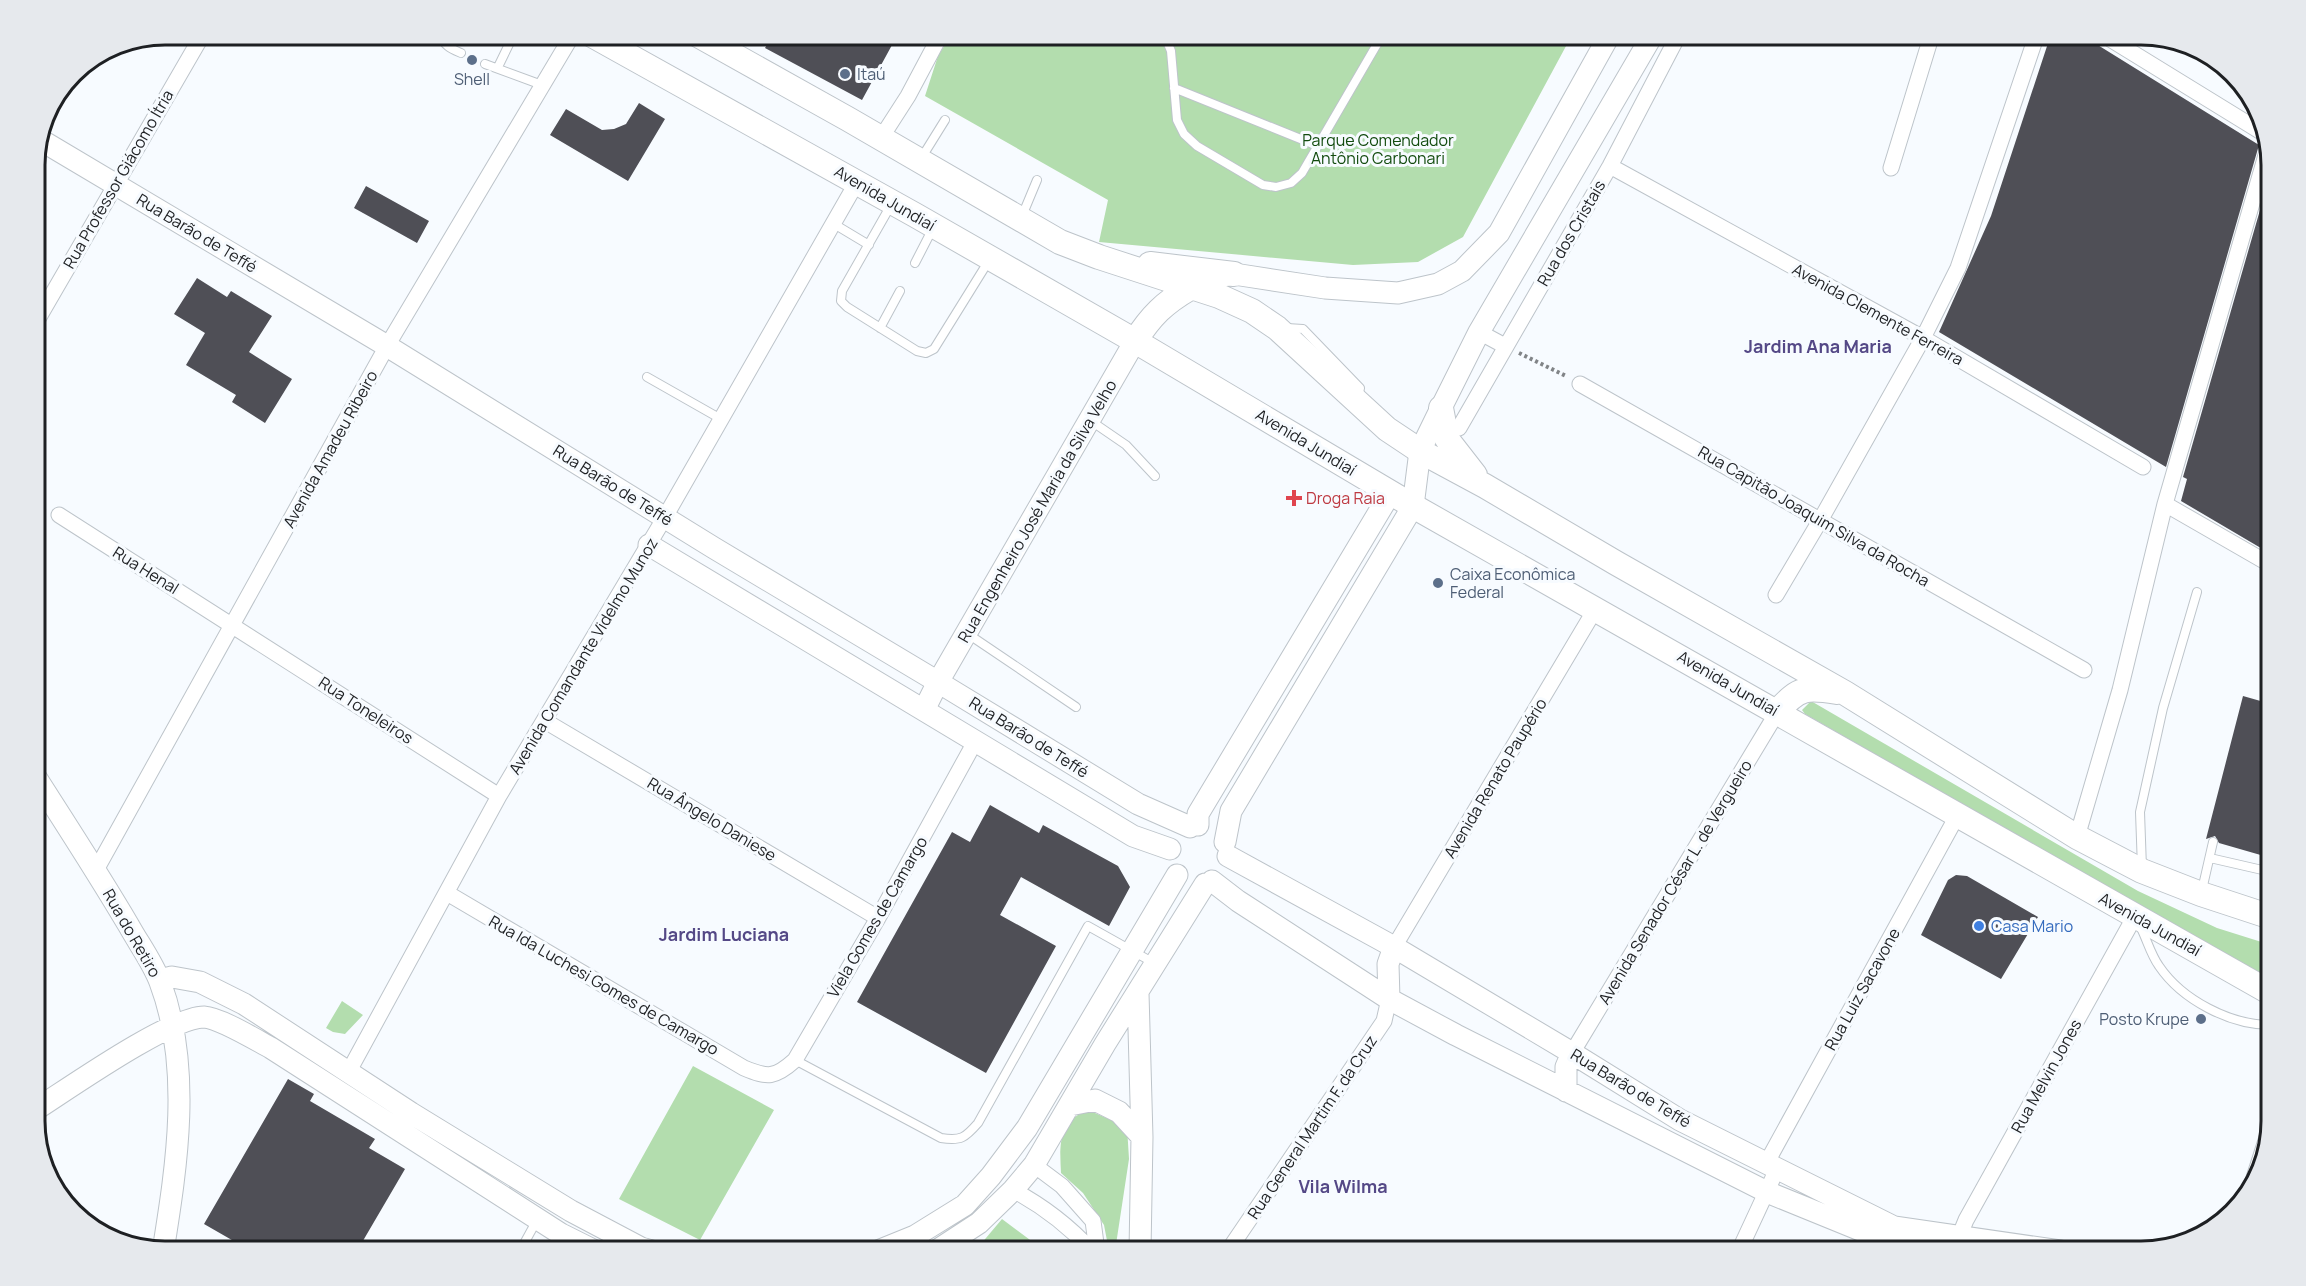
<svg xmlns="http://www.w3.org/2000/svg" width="2306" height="1286" font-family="Manrope,sans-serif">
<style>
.green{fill:#b3ddae}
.building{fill:#4f4f56}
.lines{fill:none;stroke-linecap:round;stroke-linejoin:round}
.lane-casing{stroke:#bdc4ca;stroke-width:10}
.street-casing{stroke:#bdc4ca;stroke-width:17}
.secondary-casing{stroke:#bdc4ca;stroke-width:23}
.primary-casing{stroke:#bdc4ca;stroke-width:26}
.path{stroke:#818487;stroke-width:4;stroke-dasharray:3 3;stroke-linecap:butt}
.lane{stroke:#fff;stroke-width:8}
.street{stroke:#fff;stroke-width:15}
.secondary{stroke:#fff;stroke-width:21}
.primary{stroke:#fff;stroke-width:24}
.service-dot{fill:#5c6f8a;stroke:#f7fbff;stroke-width:2}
.health-dot{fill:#e0444e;stroke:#f7fbff;stroke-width:2}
.shop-dot{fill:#3f7fe0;stroke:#f7fbff;stroke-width:2}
.labels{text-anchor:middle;stroke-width:6;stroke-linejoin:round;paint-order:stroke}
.service-label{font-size:16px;fill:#4e5e75;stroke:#f7fbff;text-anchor:start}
.park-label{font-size:16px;fill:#124b0e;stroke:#f7fbff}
.street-label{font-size:16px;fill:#1e2023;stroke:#f7fbff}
.health-label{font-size:16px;fill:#be3a42;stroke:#f7fbff;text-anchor:start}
.shop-label{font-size:16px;fill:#366cbe;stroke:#f7fbff;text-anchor:start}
.neighbourhood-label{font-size:18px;font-weight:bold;fill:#544886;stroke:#f7fbff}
.rim{fill:none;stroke:#1e2023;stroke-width:3}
</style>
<rect width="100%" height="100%" fill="#f7fbff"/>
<path class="green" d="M951 35H1572L1463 237 1418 262 1353 265 1099 242 1108 200 925 96 938 56Z
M1811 701 2138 891 2217 928 2271 945V982L1805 714 1802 710Z
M342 1001 363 1015 345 1034 333 1032 326 1028Z
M693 1066 774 1110 700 1240 619 1199Z
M1082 1113H1095L1127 1127 1129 1159 1115 1251H1109L1104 1225 1083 1193 1061 1173C1060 1151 1057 1124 1082 1113Z
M1002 1219 1045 1251H975Z"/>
<path class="building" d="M773 34H898L862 100 765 48Z
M2051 34H2080L2259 145 2166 467 1939 332 1991 216Z
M639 103 665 119 628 181 550 135 566 109 602 130 614 129 626 124Z
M2271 172V554L2181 501 2187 479 2183 477Z
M366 186 429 221 417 243 354 208Z
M197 278 227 297 231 291 272 316 249 352 292 379 265 423 232 402 236 395 186 365 205 333 174 314Z
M2243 696 2271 704V858L2219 843 2215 836 2206 839Z
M990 805 1039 833 1043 825 1118 866 1130 887 1109 926 1021 877 1000 915 1056 946 986 1073 857 1002 952 832 970 842Z
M1956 875 1967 876 2038 917 2001 979 1921 935 1948 880Z
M288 1079 314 1094 310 1101 375 1139 369 1148 405 1169 357 1251H251L204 1224Z"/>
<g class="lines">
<defs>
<path id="lane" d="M441 34C442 45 452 49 461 53
M1164 34 1171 51 1177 120 1184 134 1197 146 1263 185 1276 187 1291 183 1302 173 1380 39
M1383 34 1380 39 1399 34
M485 64 542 85
M498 67 514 34
M1174 88 1318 146
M922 157 945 120
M891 205 842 291 841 301 847 307 917 351 926 353 934 349 988 262
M1022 216 1037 180
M834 224 869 245
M915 263 932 230
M880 328 900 291
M1287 328 1303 329 1360 388 1358 398
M647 377 721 419
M1091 421 1126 445 1155 476
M968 634 1076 707
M2210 858 2271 872
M2142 868 2140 812 2163 708 2197 592
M2202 890 2213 842
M2141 928C2147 940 2151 955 2159 966 2182 1000 2230 1025 2271 1025
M795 1060 941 1138C961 1141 965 1138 978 1123L1088 926 1154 963
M520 1251 537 1220"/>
<path id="street" d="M2102 34 2263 133
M881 138 908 96 941 34
M1610 166 1923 338 2143 467
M1891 168 1932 34
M35 324 203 34
M1479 332 1505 346
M1580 384 2084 670
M1459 428 1610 166 1679 34
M2165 504 2271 565
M59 515 499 796
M1776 595 1821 519 1923 338 1958 268 2037 34
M545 721 878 918
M2077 837 2120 690 2165 504 2268 148
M96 870 387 346 573 34
M447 893 744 1068C768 1078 775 1078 795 1060L878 918 976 740
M1394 947 1596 608
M1572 1053 1778 711
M349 1071 499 796 665 517 857 182
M1767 1162 1957 816
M1034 1165 1062 1186 1093 1221 1097 1251
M1013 1190C1043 1206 1069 1226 1092 1251
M2250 1190 2269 1131
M1959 1237 1966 1220 2135 916
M1228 1251 1384 1021 1389 999
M1739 1251 1778 1167"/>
<path id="secondary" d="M39 139 387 346 714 548 938 682 1138 804 1190 827
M1218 277 1234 274 1325 288 1398 293 1438 284 1462 271 1499 233 1610 34
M649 545 1133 836 1170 849
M924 710 938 682 1135 341
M35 776C67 826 99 875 129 926 139 944 153 963 160 982 192 1067 177 1164 163 1251
M1198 825V814L1391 492
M1225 842 1231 811 1413 506 1420 451 1441 408 1479 332 1653 34
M1228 856 1394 947 1572 1053 1680 1120 1894 1227 2060 1251
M1212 881 1238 901 1389 999 1456 1035 1767 1192 1912 1251
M160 980 172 977 200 982 244 1004 411 1113 571 1211 641 1248 652 1251
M1138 993 1142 1137 1140 1251
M1389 999 1388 964 1394 947
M1566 1091V1067L1572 1053
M1070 1105 1095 1100 1119 1112 1142 1137
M35 1110C68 1089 170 1017 204 1017 220 1018 256 1040 271 1048L561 1234 595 1251
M878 1251 915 1236 965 1205 991 1176 1027 1128 1177 875
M936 1251 979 1223 1013 1190 1034 1165 1105 1044 1205 884"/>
<path id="primary" d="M590 34 915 215 1135 341 1413 506 2271 993
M696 34 848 119 1060 242 1099 257 1219 296 1252 311 1277 328 1387 429 1420 451 1485 486 1616 563 1845 693 2077 837 2142 871 2201 894 2271 917
M1150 264 1234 274
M1135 341C1151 316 1164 303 1190 288
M1441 408 1447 439 1475 475
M1778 711C1799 687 1807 687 1837 692"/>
</defs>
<use href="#lane" class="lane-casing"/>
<use href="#street" class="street-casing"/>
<use href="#secondary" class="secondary-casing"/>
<use href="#primary" class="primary-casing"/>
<path class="path" d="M1519 353 1566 376"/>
<use href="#lane" class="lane"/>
<use href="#street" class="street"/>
<use href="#secondary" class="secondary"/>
<use href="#primary" class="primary"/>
</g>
<g class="service-dot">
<circle cx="472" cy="60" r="6"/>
<circle cx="845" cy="74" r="6"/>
<circle cx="1438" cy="583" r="6"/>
<circle cx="2201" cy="1019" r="6"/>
</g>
<path class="health-dot" d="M1291 489h6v6h6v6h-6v6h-6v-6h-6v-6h6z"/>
<circle class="shop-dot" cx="1979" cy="926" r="6"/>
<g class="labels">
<g class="service-label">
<text x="857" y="80">Itaú</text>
<text x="472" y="85" text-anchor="middle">Shell</text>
<text x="1450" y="580">Caixa Econômica<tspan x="1450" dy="18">Federal</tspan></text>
<text x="2189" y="1025" text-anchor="end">Posto Krupe</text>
</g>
<g class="park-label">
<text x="1378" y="146">Parque Comendador<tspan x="1378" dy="18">Antônio Carbonari</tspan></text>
</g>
<g class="street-label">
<text transform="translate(118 179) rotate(-60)" y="6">Rua Professor Giácomo Ítria</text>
<text transform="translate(885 198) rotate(30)" y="6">Avenida Jundiaí</text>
<text transform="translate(197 233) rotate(31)" y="6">Rua Barão de Teffé</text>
<text transform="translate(1571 233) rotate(-60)" y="6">Rua dos Cristais</text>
<text transform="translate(1878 314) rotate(29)" y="6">Avenida Clemente Ferreira</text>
<text transform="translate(1306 442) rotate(31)" y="6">Avenida Jundiaí</text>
<text transform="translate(330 449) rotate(-61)" y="6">Avenida Amadeu Ribeiro</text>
<text transform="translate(613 485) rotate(32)" y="6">Rua Barão de Teffé</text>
<text transform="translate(1037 511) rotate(-60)" y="6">Rua Engenheiro José Maria da Silva Velho</text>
<text transform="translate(1814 516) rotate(30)" y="6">Rua Capitão Joaquim Silva da Rocha</text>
<text transform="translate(146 570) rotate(32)" y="6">Rua Henal</text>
<text transform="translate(583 656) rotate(-59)" y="6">Avenida Comandante Videlmo Munoz</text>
<text transform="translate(1728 683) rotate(30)" y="6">Avenida Jundiaí</text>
<text transform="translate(366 710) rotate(33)" y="6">Rua Toneleiros</text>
<text transform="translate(1029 737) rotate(32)" y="6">Rua Barão de Teffé</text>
<text transform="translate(1495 778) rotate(-59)" y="6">Avenida Renato Paupério</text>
<text transform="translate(712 819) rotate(31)" y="6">Rua Ângelo Daniese</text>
<text transform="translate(1675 882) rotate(-59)" y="6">Avenida Senador César L. de Vergueiro</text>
<text transform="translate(877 917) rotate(-60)" y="6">Viela Gomes de Camargo</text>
<text transform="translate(2150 924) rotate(29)" y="6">Avenida Jundiaí</text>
<text transform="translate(132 933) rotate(60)" y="6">Rua do Retiro</text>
<text transform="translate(604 985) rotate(30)" y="6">Rua Ida Luchesi Gomes de Camargo</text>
<text transform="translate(1862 989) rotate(-61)" y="6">Rua Luiz Sacavone</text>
<text transform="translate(2046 1076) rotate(-61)" y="6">Rua Melvin Jones</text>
<text transform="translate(1631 1088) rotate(31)" y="6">Rua Barão de Teffé</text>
<text transform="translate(1312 1127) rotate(-56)" y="6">Rua General Martim F. da Cruz</text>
</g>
<g class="health-label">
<text x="1306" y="504">Droga Raia</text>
</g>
<g class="shop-label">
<text x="1991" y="932">Casa Mario</text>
</g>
<g class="neighbourhood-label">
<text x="1818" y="353">Jardim Ana Maria</text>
<text x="724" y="941">Jardim Luciana</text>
<text x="1343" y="1193">Vila Wilma</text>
</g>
</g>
<path d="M0 0H2306V1286H0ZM165 45H2141A120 120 0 0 1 2261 165V1121A120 120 0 0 1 2141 1241H165A120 120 0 0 1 45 1121V165A120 120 0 0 1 165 45Z" fill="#e6e9ed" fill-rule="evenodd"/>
<path class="rim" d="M165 45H2141A120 120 0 0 1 2261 165V1121A120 120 0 0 1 2141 1241H165A120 120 0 0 1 45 1121V165A120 120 0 0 1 165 45Z"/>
</svg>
